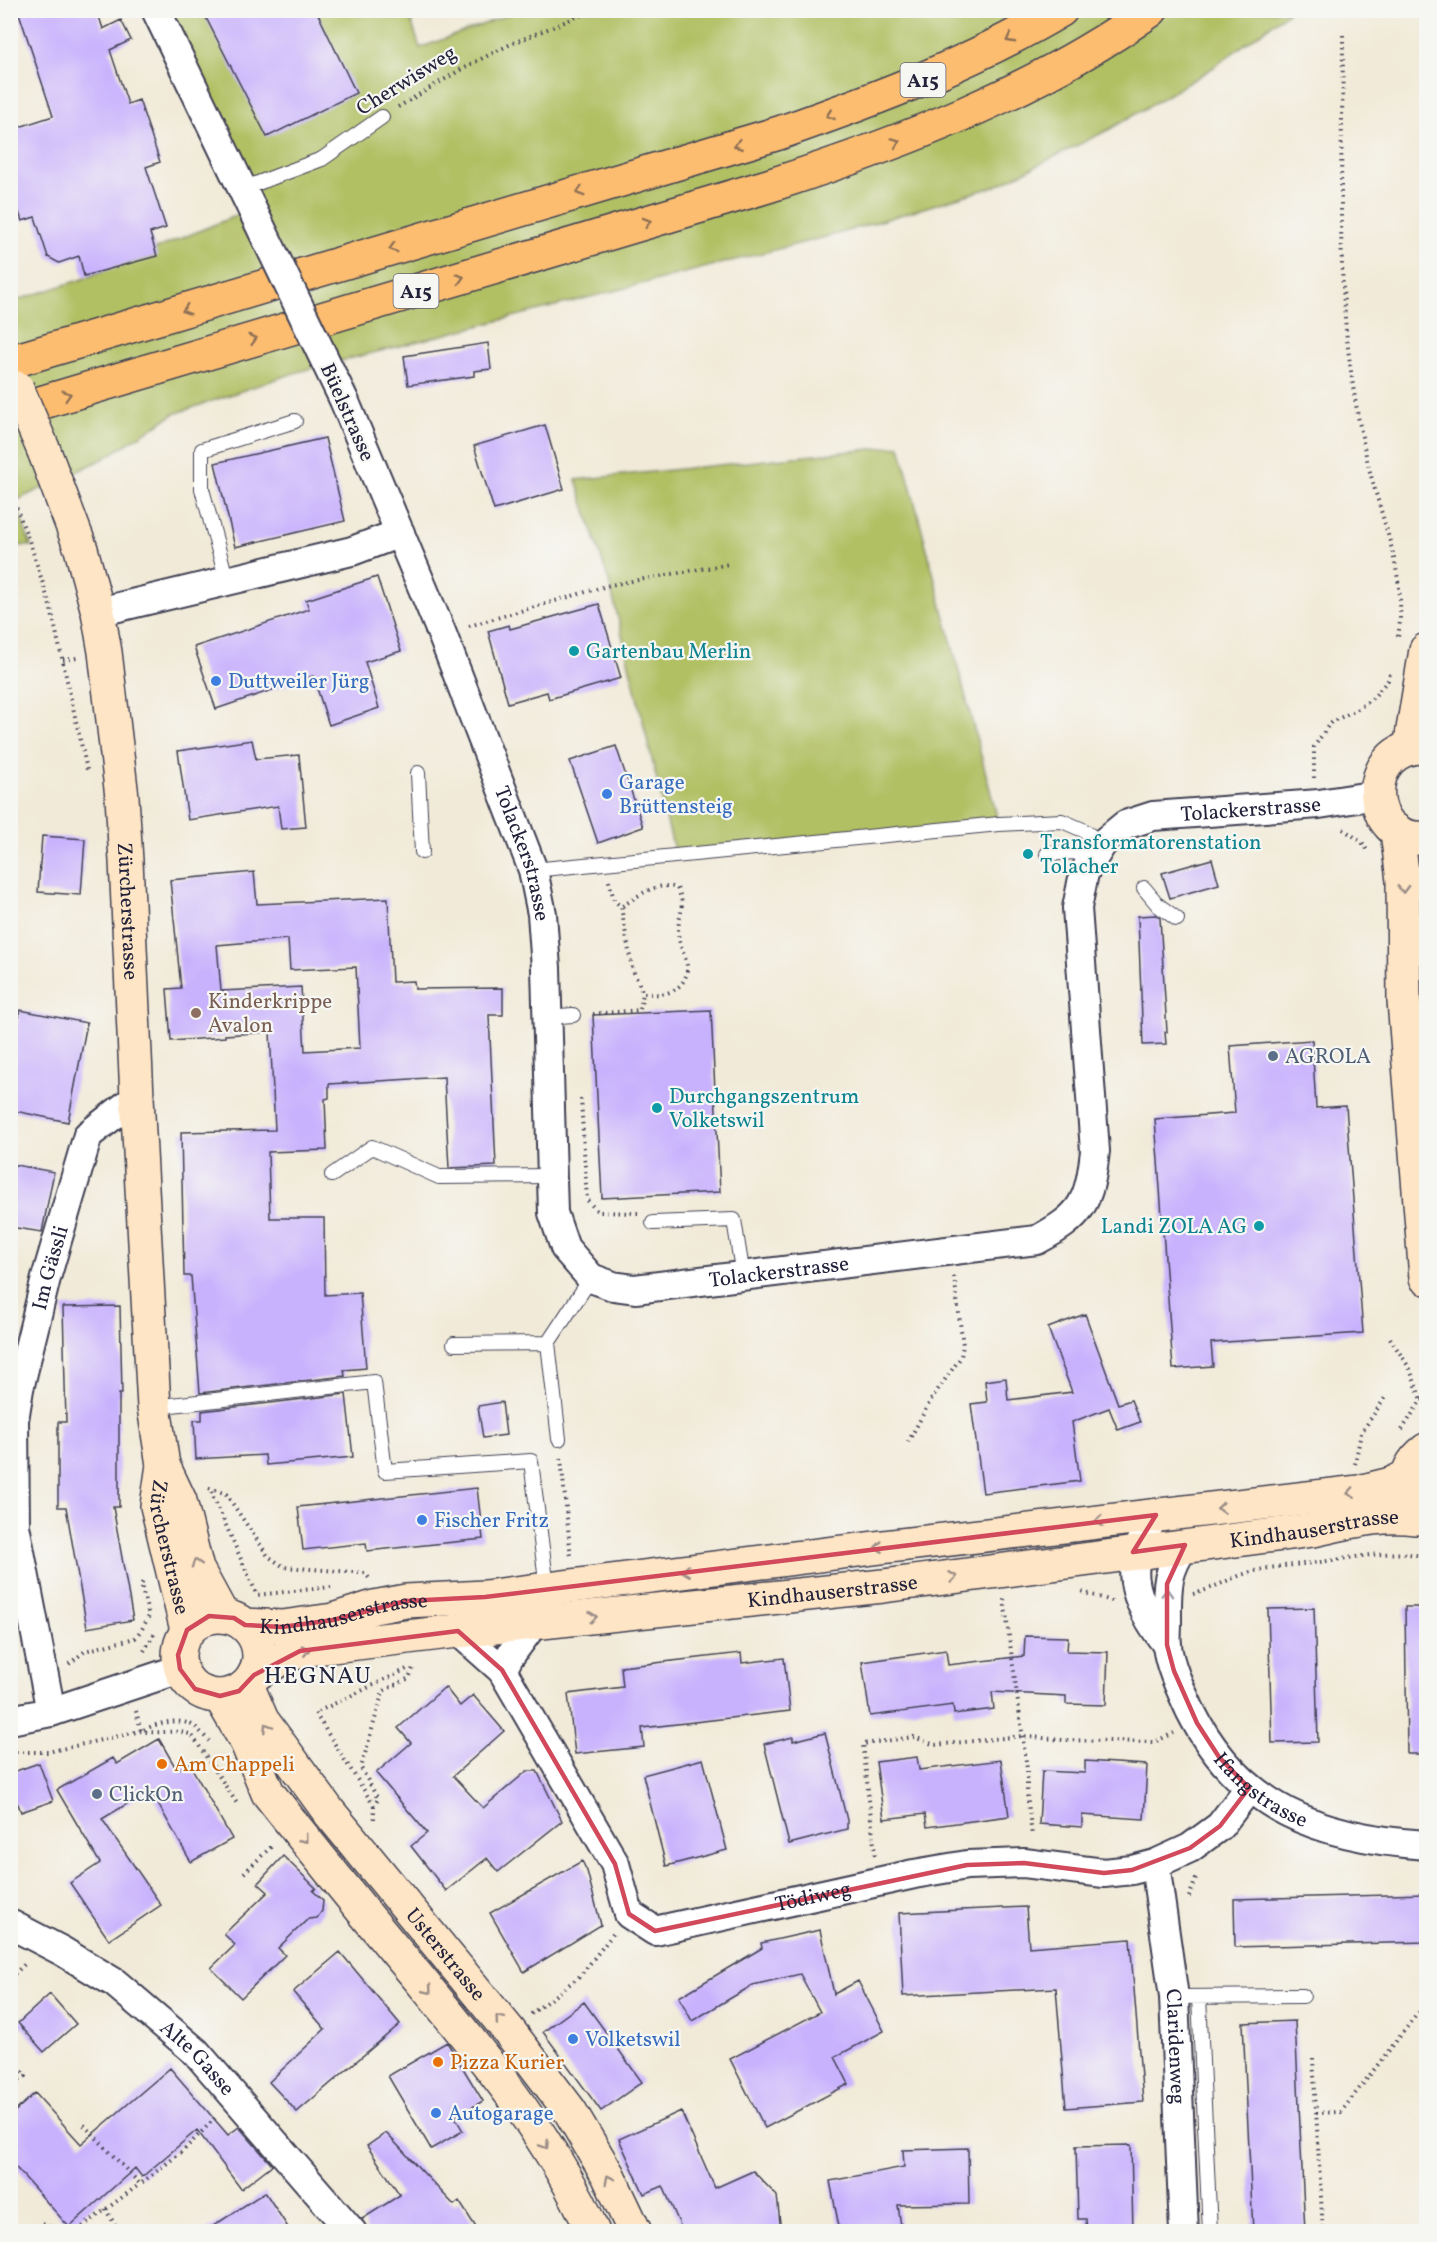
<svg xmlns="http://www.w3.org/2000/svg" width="1437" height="2242" font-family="Vollkorn,serif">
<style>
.green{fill:#b1c063;stroke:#6a714f;stroke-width:1.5}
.building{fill:#c9b2fd;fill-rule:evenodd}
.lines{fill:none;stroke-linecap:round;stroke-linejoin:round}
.lane-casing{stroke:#414053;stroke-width:16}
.street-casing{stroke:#414053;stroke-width:32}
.secondary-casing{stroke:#414053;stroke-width:36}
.highway-casing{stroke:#414053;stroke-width:36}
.path{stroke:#414053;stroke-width:4;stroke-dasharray:1.5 4.5;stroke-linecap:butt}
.lane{stroke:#fff;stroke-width:14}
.street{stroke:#fff;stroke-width:28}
.secondary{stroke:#fee5c5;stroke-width:33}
.highway{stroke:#fcbd6f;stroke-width:33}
.street-bridge-casing{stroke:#414053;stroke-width:32;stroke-linecap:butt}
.secondary-bridge-casing{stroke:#414053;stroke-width:36;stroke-linecap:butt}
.street-bridge{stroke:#fff;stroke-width:28}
.secondary-bridge{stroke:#fee5c5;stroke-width:33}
.oneway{stroke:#8f7055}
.oneway2{stroke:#9b8d87}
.oneway3{stroke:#9c9ca7}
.marked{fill:none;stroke:#d1495b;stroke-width:4.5;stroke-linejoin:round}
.culture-dot{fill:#0f9aa8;stroke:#f6f6f2;stroke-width:2}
.shop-dot{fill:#3f7fe0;stroke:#f6f6f2;stroke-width:2}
.education-dot{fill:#8d6e63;stroke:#f6f6f2;stroke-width:2}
.service-dot{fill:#5c6f8a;stroke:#f6f6f2;stroke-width:2}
.food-dot{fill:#e8710a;stroke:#f6f6f2;stroke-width:2}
.labels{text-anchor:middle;stroke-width:4.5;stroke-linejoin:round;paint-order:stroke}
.shield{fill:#f6f6f2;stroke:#626272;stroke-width:1.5}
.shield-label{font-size:20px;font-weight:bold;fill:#22223b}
.street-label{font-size:21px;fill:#22223b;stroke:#f6f6f2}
.culture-label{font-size:21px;fill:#0d838f;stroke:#f6f6f2;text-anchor:start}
.shop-label{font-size:21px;fill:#366cbe;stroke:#f6f6f2;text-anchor:start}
.education-label{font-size:21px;fill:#785e54;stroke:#f6f6f2;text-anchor:start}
.service-label{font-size:21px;fill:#4e5e75;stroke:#f6f6f2;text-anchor:start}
.food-label{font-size:21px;fill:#c56008;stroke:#f6f6f2;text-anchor:start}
.quarter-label{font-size:24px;letter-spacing:1.5px;fill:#22223b;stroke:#f6f6f2}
</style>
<rect width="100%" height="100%" fill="#f6f6f2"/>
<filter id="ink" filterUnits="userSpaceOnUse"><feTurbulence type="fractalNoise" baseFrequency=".0167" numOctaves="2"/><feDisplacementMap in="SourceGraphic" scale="12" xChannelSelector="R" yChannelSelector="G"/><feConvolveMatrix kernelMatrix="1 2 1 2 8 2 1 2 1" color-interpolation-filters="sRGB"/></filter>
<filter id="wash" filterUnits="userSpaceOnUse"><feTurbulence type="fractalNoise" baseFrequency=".008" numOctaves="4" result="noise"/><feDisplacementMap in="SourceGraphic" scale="24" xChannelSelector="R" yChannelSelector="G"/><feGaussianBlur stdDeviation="1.35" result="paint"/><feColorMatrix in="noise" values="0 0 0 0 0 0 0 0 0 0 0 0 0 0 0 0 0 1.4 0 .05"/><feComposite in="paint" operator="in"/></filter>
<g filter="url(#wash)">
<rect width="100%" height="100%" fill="#f1ead8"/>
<path class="green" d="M521 10 1290 11 1208 71 1110 129 996 186 837 234 294 373 174 414 103 459 15 501 31 546 11 545V302L83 279 252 209 156 11H408L420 48Z
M900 446 999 824 675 855 610 585 576 480Z"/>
<g id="blocks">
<path class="building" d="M18 10H97L103 29 121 20 131 40 110 50 128 104 139 100 160 162 146 167 166 228 150 233 157 256 84 276 79 256 59 263 48 257 35 217 22 221 10 186V130L53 116Z
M202 10H316L356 93 267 137Z
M488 343 491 369 474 371V376L408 385 404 356Z
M545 425 564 489 494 510 474 446Z
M325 438 345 521 235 547 215 463Z
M377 577 401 651 365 662 379 708 329 725 313 676 216 709 194 647 309 609 306 600Z
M599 604 621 678 549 699 547 692 508 703 488 631 509 625 510 629Z
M252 740 256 759 299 755 306 827 281 829 278 806 188 820 178 751Z
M616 746 643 827 598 843 570 761Z
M42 836 85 839 81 895 38 892Z
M1212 859 1219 884 1170 898 1162 873Z
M254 872 257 904 388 898 392 982 414 981 415 989 503 988V1015H489L496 1166 449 1168 444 1077 329 1084V1098L325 1099 327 1150 268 1152 270 1218H324L325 1295 360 1293 366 1368 344 1370 345 1376 200 1393 191 1276H184L181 1132 275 1130 270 1032 225 1035V1037L171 1041 167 989 181 988 170 880ZM288 939 290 970 356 967 360 1048 305 1051 301 987 221 991 217 945Z
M1156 915 1160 918 1167 1032H1165L1166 1044 1143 1045 1138 916Z
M20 1010 87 1023 68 1122 10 1110V1058Z
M711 1010 720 1192 602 1198 593 1015Z
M1312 1040 1316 1108 1346 1106 1363 1333 1211 1343 1213 1366 1173 1369 1155 1119 1235 1113 1230 1046Z
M10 1164 54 1172 42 1232 10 1227Z
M120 1306 122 1394H119V1507H113L133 1620 87 1628 66 1507H58V1422H66L63 1307Z
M1085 1314 1118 1404 1131 1400 1140 1422 1118 1430 1109 1408 1072 1422 1080 1481 983 1493 971 1404 987 1402 985 1381 1006 1378 1008 1400 1072 1392 1048 1328Z
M346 1394 353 1457 266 1465 265 1455 196 1459 194 1420H202V1411Z
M502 1402 506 1435 483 1438 478 1406Z
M477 1488 483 1539 367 1551 366 1543 303 1550 298 1507Z
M1405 1607H1426V1754H1407Z
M1314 1608 1318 1742 1272 1743 1268 1609Z
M1025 1636 1068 1637 1067 1651 1108 1652 1106 1705 1066 1704V1696L992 1692 994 1709 954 1714 953 1705 870 1716 862 1662 946 1650 948 1665 1024 1656Z
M741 1653 742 1663 784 1658 790 1711 642 1728 644 1747 575 1754 568 1694 623 1687 621 1667Z
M445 1687 460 1706 473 1695 504 1731 453 1776 483 1808 527 1771H537L562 1821 498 1872 487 1858 446 1891 411 1846 427 1833 376 1773 411 1743 398 1728Z
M825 1733 847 1820V1829L789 1844 764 1744 793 1737V1741Z
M159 1739 177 1770 189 1763 232 1839 191 1862 150 1790 102 1819 161 1905 109 1940 70 1883 100 1863 57 1790 113 1758 117 1764Z
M917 1757 919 1770 1001 1760 1009 1816 927 1827 925 1814 884 1819 876 1762Z
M703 1759 727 1850 666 1866 643 1775Z
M1085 1761 1147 1765 1144 1819 1082 1815V1827L1039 1824 1042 1771 1085 1773Z
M39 1763 53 1801 21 1812 18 1804 10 1806V1773Z
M283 1856 316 1888 313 1891 323 1900 322 1911 317 1918 308 1919 278 1948 285 1955 241 1998 211 1968 235 1945 224 1934 268 1892 258 1883Z
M582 1861 587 1871 601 1925 524 1972 490 1913Z
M1426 1894V1942L1235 1947 1234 1899Z
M1026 1907 1029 1947 1130 1939 1143 2102 1066 2108 1056 1988 903 1996 899 1913Z
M820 1930 834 1994 858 1981 884 2031 835 2057 849 2084 765 2128 730 2059 820 2012 800 1974 753 1985 692 2021 679 1997 762 1948 761 1943Z
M340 1952 400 2024 297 2112 269 2082 325 2029 293 1992Z
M50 1994 76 2024 44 2052 18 2023Z
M584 2002 642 2082 601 2111 543 2032Z
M1295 2021 1305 2232H1253L1243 2023Z
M447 2042 483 2101 455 2117 463 2131 431 2149 388 2076Z
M170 2068 228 2135 239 2127 272 2165 241 2189 197 2130 142 2177 135 2168 69 2227 10 2161V2116L35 2093 81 2144Z
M681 2111 715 2188 753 2171 777 2196 781 2232H683L663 2186 644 2194 619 2139Z
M386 2133 454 2205 459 2201 479 2232H368L362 2219 400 2195 367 2146Z
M1131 2145 1133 2232H1087L1086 2219H1078L1076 2146Z
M968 2148 969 2204 898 2205 901 2226 869 2232H840L830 2181 904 2167 903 2150Z
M265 2192 291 2232H204Z"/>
</g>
</g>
<g filter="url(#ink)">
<use href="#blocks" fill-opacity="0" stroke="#414053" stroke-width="1.5"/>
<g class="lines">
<defs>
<path id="lane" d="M242 189 322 159 382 117
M227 581 202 489V450L295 421
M418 773 422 852
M1047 854 1075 852 1092 862
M533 870 999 824 1062 821 1083 830 1102 844
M1144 888 1158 905 1177 919
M547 1017 573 1015
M332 1175 372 1147 439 1177 552 1176
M653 1223 734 1220 743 1276
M454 1344 548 1343
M154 1407 374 1382 385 1471 531 1461 547 1588
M559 1439 548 1343 591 1278
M1174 1997 1303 1996
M1199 1997 1210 2232"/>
<g id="street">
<path d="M156 10 252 209"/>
<path id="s1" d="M344 400 442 634 533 870 542 914 546 968 553 1213 565 1248 591 1278 613 1286 635 1289 1037 1240C1083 1215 1089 1203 1095 1151L1077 908 1084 873 1102 844 1125 825 1153 816 1319 804 1377 795"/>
<path d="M98 612 352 551 400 533"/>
<path d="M1156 1515C1120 1564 1132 1599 1167 1645"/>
<path id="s2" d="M1185 1545C1165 1573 1167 1590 1167 1623 1167 1630 1166 1638 1167 1646 1170 1668 1181 1690 1190 1710 1240 1810 1322 1838 1426 1845"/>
<path id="s3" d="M458 1631 502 1670 615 1864 629 1914 655 1931 914 1874 967 1865 1024 1863 1104 1873 1132 1870 1155 1864 1190 1848 1220 1826 1249 1788"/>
<path d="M502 1670 509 1657 534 1623"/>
<path id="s4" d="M51 1712 15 1526 14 1420 19 1389 46 1278 88 1135 137 1097"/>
<path d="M10 1720 51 1712 180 1669"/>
<path id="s5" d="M1155 1864 1174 1997 1184 2232"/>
<path id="s6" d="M10 1924 62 1951 115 1983 196 2052 352 2232"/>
</g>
<g id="secondary">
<path id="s7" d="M44 451 81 549 98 612 105 652 122 797 126 861 137 1097 154 1407 163 1465 157 1506 187 1630"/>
<path d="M1426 747C1360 743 1363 844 1426 838"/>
<path d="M1410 748 1426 650"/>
<path d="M1397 831 1403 881 1404 1001 1426 1278"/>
<path d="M163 1465 180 1501 197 1569 222 1615"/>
<path d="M1406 1497C1404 1477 1410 1462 1426 1450"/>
<circle cx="219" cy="1656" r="40"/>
<path id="s8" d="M245 1625 282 1627 333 1620 374 1607 406 1601 485 1597 882 1547 1359 1492 1391 1484 1406 1477"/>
<path id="s9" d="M254 1675 287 1655 315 1648 458 1631 883 1586 1313 1530C1347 1523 1380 1513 1415 1518"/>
<path id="s10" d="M247 1685 262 1720 329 1812 509 2031 570 2111 608 2175 635 2232"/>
<path d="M220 1696 247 1743 268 1793 295 1827C335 1877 375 1927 417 1976 483 2056 551 2136 593 2232"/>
</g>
<path id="highway" d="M10 362 779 133C877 99 972 63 1061 10
M10 412 768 186C902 143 1035 92 1151 10"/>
</defs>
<use href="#lane" class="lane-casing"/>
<use href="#street" class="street-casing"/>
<use href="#secondary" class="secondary-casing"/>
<use href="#highway" class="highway-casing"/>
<path class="path" d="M1343 35C1343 145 1335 261 1351 371 1355 402 1361 434 1368 464 1382 522 1408 577 1398 637
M398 107 467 66 513 43 594 10
M10 491 31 546 51 609 87 770
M469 626 610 585 729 564
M63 660 77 658
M1314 778V747L1330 723 1358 709 1374 697 1388 680 1390 674
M1343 829 1362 842 1368 852
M609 881 614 900 621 907 632 968 643 993C649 993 656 995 662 994 679 992 691 977 686 961 683 951 679 944 678 933 678 914 687 907 677 888 656 881 638 896 621 907
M593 1014 640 1010 643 993
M581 1099 587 1200 598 1212 638 1213
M1390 1338 1410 1369 1421 1400
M1402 1430 1421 1400 1426 1399
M908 1442 932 1398 961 1357 963 1345 954 1276
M561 1458 571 1558
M1355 1464 1361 1433 1387 1395
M209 1488 226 1494 268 1556 284 1567 365 1573 369 1578
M211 1492 257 1595 331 1587
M1082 1592 1112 1601
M1193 1594C1209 1590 1221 1583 1236 1577 1260 1567 1287 1566 1312 1563 1349 1559 1391 1548 1426 1557
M1004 1599 1027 1769V1794L1032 1836
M144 1651 156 1631
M69 1664 85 1651 135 1638 142 1629 149 1616 141 1585 144 1580
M136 1711 141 1731C155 1724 177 1717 192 1725 198 1728 204 1736 209 1741
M10 1752H48L141 1731C159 1735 175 1728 192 1735L238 1805
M374 1806 315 1713 407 1669
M374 1819V1806L378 1799 361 1768 383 1691 409 1678 413 1668H416
M875 1855 863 1744 914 1737 935 1745 1022 1736 1063 1740 1154 1742 1174 1733
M244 1873 272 1846
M1189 1897 1197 1876
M10 1978 27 1962
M531 2014 580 1976 613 1934
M10 2058 26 2076 10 2084
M1313 2058 1323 2232
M1316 2113 1341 2112 1422 2008H1426
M84 2125 140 2184 183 2151 216 2117
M105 2209 120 2232
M34 2232 42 2224 62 2231 78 2230 140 2184"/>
<use href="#lane" class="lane"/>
<use href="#street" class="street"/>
<use href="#secondary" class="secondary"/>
<use href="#highway" class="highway"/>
<defs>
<path id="street-bridge" d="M252 209 344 400"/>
<path id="secondary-bridge" d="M17 388 44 451"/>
</defs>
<use href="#street-bridge" class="street-bridge-casing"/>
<use href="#secondary-bridge" class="secondary-bridge-casing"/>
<use href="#street-bridge" class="street-bridge"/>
<use href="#secondary-bridge" class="secondary-bridge"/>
</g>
<defs><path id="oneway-chevron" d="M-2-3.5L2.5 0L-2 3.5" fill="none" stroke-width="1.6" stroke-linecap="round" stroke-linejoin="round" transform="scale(1.5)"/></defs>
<g class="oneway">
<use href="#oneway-chevron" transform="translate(1010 39) rotate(152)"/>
<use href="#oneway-chevron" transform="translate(830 115) rotate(161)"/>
<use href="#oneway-chevron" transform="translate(896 142) rotate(-21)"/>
<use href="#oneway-chevron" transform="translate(738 145) rotate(163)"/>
<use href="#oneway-chevron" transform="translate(580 192) rotate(163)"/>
<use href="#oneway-chevron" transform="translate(647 222) rotate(-17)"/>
<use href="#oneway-chevron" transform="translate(393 248) rotate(163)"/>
<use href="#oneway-chevron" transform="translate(460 278) rotate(-17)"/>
<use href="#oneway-chevron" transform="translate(186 310) rotate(163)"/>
<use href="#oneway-chevron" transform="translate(253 339) rotate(-17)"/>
<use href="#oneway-chevron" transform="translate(67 395) rotate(-17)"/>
</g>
<g class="oneway2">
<use href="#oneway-chevron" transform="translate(1403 889) rotate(89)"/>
<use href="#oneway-chevron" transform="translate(1351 1493) rotate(172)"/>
<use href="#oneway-chevron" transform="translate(1221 1508) rotate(174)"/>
<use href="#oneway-chevron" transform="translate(1099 1521) rotate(173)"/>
<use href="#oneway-chevron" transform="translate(879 1547) rotate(173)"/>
<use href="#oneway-chevron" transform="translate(196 1563) rotate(-107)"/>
<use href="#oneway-chevron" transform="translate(686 1571) rotate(173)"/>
<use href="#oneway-chevron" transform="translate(953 1577) rotate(-7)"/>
<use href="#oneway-chevron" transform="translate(593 1617) rotate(-6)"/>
<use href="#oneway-chevron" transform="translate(306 1650) rotate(-13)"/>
<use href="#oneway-chevron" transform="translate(267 1727) rotate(-123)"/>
<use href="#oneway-chevron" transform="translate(304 1839) rotate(51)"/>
<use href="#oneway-chevron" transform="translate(428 1990) rotate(50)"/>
<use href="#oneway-chevron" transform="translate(499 2019) rotate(-130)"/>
<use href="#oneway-chevron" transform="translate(545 2145) rotate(57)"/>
<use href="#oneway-chevron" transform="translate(609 2179) rotate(-117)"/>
</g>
<use class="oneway3" href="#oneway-chevron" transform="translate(1167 1593) rotate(-88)"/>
</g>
<path class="marked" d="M1156 1515 1133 1552 1185 1545 1167 1584V1645L1174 1671 1197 1723 1219 1757 1249 1788 1220 1826 1190 1848 1132 1870 1104 1873 1024 1863 967 1865 655 1931 629 1914 615 1864 502 1670 458 1631 300 1651 254 1675 239 1691 220 1696 195 1689 180 1669 178 1655 187 1630 209 1616 234 1618 245 1625 282 1627 333 1620 406 1601 485 1597Z"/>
<g class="culture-dot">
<circle cx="574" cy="651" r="6"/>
<circle cx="1028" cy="854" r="6"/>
<circle cx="657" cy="1108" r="6"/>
<circle cx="1259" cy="1226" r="6"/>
</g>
<g class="shop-dot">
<circle cx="216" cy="681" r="6"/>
<circle cx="607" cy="794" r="6"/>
<circle cx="422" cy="1520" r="6"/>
<circle cx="573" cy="2039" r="6"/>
<circle cx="436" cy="2113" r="6"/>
</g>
<circle class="education-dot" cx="196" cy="1013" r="6"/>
<g class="service-dot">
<circle cx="1273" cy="1056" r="6"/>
<circle cx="97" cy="1794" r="6"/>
</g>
<g class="food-dot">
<circle cx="162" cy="1764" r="6"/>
<circle cx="438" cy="2062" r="6"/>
</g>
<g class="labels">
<g class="shield">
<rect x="900.5" y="63" width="45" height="34" rx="4.5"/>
<rect x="393.5" y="274" width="45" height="34" rx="4.5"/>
</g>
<g class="shield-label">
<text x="923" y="87">A15</text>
<text x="416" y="298">A15</text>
</g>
<g class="street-label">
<text transform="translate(406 80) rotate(-32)" y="7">Cherwisweg</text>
<text transform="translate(348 412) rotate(66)" y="7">Büelstrasse</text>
<text dy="7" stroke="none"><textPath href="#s1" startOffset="1962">Tolackerstrasse</textPath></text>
<text dy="7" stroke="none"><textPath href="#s1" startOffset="488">Tolackerstrasse</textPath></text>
<text dy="7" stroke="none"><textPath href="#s7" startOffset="471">Zürcherstrasse</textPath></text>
<text dy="7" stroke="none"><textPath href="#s4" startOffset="452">Im Gässli</textPath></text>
<text dy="7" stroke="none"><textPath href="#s1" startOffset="1118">Tolackerstrasse</textPath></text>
<text dy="7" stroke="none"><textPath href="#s9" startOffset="1074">Kindhauserstrasse</textPath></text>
<text dy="7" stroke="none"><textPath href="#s7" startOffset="1110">Zürcherstrasse</textPath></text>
<text dy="7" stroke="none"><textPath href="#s9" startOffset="588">Kindhauserstrasse</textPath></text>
<text dy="7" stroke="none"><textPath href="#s8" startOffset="100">Kindhauserstrasse</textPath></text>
<text dy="7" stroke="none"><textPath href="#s2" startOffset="282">Ifangstrasse</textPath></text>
<text dy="7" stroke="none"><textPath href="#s3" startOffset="528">Tödiweg</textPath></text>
<text dy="7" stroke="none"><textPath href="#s10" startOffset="336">Usterstrasse</textPath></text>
<text dy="7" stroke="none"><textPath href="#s5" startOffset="184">Claridenweg</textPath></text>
<text dy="7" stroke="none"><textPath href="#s6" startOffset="232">Alte Gasse</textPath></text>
</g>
<g class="culture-label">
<text x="586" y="658">Gartenbau Merlin</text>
<text x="1040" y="849">Transformatorenstation<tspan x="1040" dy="24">Tolacher</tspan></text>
<text x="669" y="1103">Durchgangszentrum<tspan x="669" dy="24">Volketswil</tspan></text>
<text x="1247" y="1233" text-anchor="end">Landi ZOLA AG</text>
</g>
<g class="shop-label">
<text x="228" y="688">Duttweiler Jürg</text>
<text x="619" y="789">Garage<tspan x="619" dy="24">Brüttensteig</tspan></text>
<text x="434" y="1527">Fischer Fritz</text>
<text x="585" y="2046">Volketswil</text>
<text x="448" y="2120">Autogarage</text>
</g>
<g class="education-label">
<text x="208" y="1008">Kinderkrippe<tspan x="208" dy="24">Avalon</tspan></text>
</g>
<g class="service-label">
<text x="1285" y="1063">AGROLA</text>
<text x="109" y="1801">ClickOn</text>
</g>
<g class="food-label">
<text x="174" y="1771">Am Chappeli</text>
<text x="450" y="2069">Pizza Kurier</text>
</g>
<g class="quarter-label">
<text x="318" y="1683">HEGNAU</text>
</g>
</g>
<rect width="1437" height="2242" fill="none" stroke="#f6f6f2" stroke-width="36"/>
</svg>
